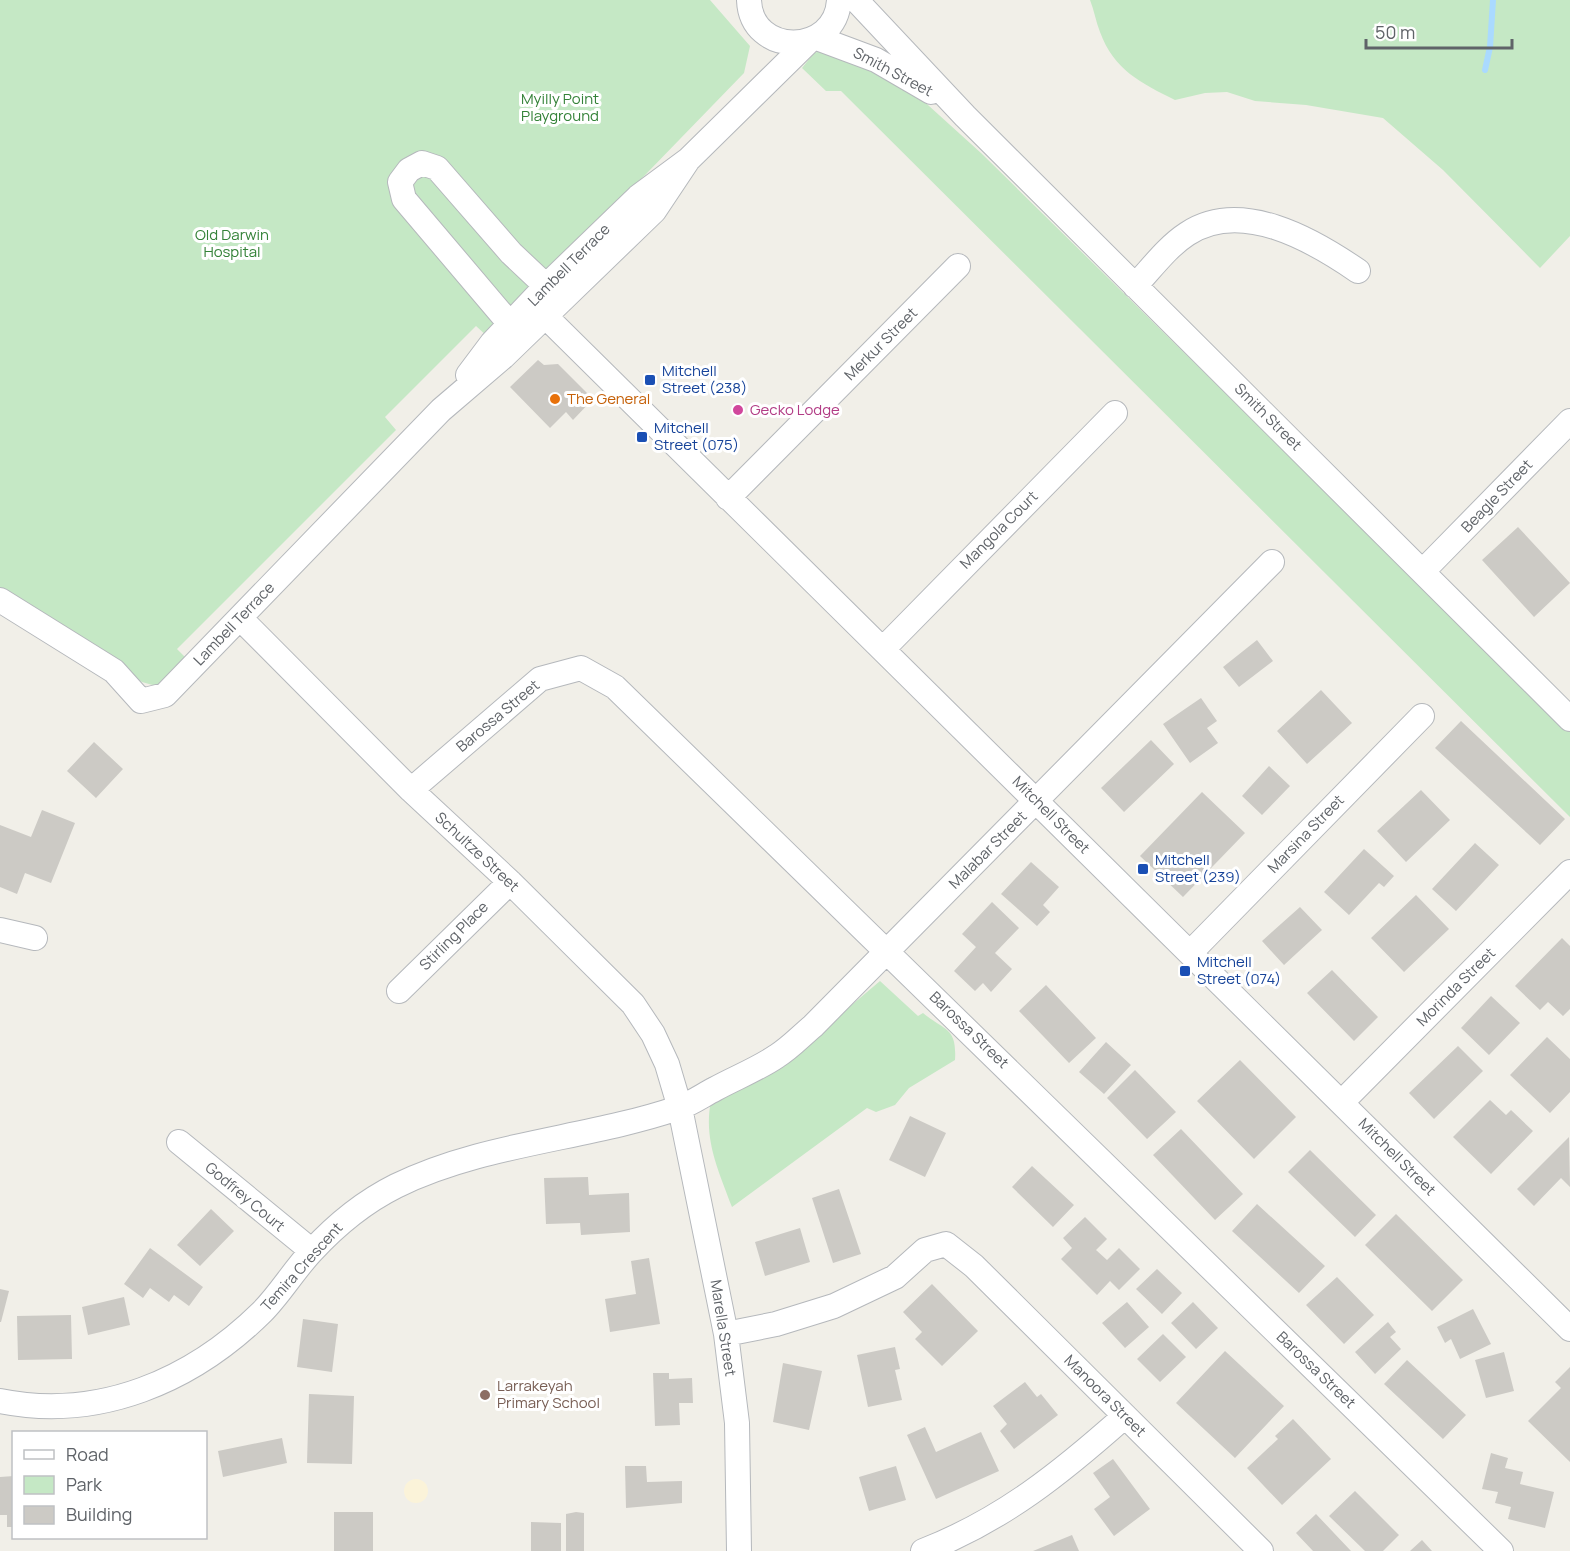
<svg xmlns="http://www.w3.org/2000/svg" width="1570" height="1551" font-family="Manrope,sans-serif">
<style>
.green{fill:#c5e8c5}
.sand{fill:#fbf3d9}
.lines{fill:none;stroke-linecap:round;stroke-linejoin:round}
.stream{stroke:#aadaff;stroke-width:6}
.building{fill:#cccac5}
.minor-casing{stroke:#b5b8bc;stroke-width:26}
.minor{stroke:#fff;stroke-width:24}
.transit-dot{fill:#1a4fb4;stroke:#fff;stroke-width:2}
.food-dot{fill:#e8710a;stroke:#fff;stroke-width:2}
.hotel-dot{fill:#d1479c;stroke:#fff;stroke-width:2}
.education-dot{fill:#8d6e63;stroke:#fff;stroke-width:2}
.labels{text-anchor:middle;stroke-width:6;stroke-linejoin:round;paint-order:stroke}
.street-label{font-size:15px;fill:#5f6368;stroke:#fff}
.park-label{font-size:15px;fill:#348238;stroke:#fff}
.transit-label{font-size:15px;fill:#164399;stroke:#fff;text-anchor:start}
.food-label{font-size:15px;fill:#c56008;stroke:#fff;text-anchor:start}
.hotel-label{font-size:15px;fill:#b23c85;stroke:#fff;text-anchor:start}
.education-label{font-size:15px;fill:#785e54;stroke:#fff;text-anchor:start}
</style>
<rect width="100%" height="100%" fill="#f1efe8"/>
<path class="green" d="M0 0H710L750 46 744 73 488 337 476 326 385 417 396 430 177 649 188 660 170 678 156 686 142 682 0 590Z
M1090 0H1570V236L1540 268 1443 170 1383 118 1306 105 1255 101 1227 92 1205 93 1175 100C1141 83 1114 70 1100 32 1096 22 1094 10 1090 0Z
M830 48 918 96 981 153 1570 732V817L841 91H826L802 68 814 53Z
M880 981 918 1016 923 1013C945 1031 957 1027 955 1060L909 1088 895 1105 876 1112 867 1108 732 1207C719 1172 703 1139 711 1101L781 1065Z"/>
<path class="sand" d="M404 1491a12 12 0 1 1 24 0a12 12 0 1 1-24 0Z"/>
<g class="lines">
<path class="stream" d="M1485 70 1490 47 1493 0"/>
</g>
<path class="building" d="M538 360 544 365 558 364 593 399 573 420 566 412 550 428 510 387Z
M1518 527 1570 583 1534 617 1482 560Z
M1257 640 1273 661 1239 687 1223 667Z
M1321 690 1352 723 1307 764 1277 731Z
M1201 698 1217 721 1207 728 1218 743 1190 763 1163 724Z
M1461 721 1565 819 1540 845 1435 748Z
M1151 740 1174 764 1124 812 1101 788Z
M94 742 123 769 96 798 67 771Z
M1269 766 1290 786 1262 815 1242 796Z
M1421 790 1450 820 1406 862 1377 831Z
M1202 792 1245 833 1183 897 1140 856Z
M42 810 75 823 51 883 25 873 17 894 0 887V825L31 837Z
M1475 843 1499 865 1456 911 1432 889Z
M1364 849 1394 876 1384 887 1379 883 1349 915 1324 892Z
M1031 862 1059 887 1043 905 1050 912 1037 926 1001 894Z
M1416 895 1449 929 1404 972 1371 938Z
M992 902 1019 928 995 953 1012 969 991 992 983 983 975 991 954 971 976 947 962 934Z
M1300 907 1322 930 1284 965 1262 941Z
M1562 938 1570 946V1009L1563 1016 1548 1002 1540 1010 1515 986Z
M1332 970 1378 1017 1354 1041 1307 993Z
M1046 985 1096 1038 1069 1063 1019 1011Z
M1491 996 1520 1023 1489 1055 1461 1028Z
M1547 1037 1570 1059V1092L1550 1113 1510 1075Z
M1106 1042 1131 1065 1104 1094 1079 1072Z
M1458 1046 1483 1071 1434 1119 1409 1093Z
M1240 1060 1296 1117 1254 1159 1197 1101Z
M1135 1070 1176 1112 1147 1139 1107 1098Z
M1490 1100 1506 1115 1511 1110 1533 1131 1491 1174 1453 1137Z
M910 1116 946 1133 925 1177 889 1160Z
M1181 1129 1243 1194 1215 1220 1153 1155Z
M1569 1137 1570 1187 1561 1178 1534 1206 1517 1189Z
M1310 1150 1376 1215 1355 1237 1288 1172Z
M1032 1166 1074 1205 1053 1227 1012 1187Z
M588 1177 589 1195 629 1193 630 1232 581 1235 580 1223 546 1224 544 1178Z
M839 1189 861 1254 833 1263 812 1198Z
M1257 1204 1325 1266 1299 1293 1232 1231Z
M211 1209 234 1231 200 1266 177 1245Z
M1396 1214 1463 1280 1432 1311 1365 1245Z
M1085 1217 1107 1239 1096 1250 1107 1260 1119 1248 1140 1269 1119 1290 1110 1281 1097 1295 1061 1259 1072 1248 1063 1238Z
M800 1228 810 1262 765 1276 755 1242Z
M150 1248 203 1287 189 1306 174 1295 169 1302 150 1288 143 1298 124 1284Z
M649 1258 660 1324 610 1332 605 1299 636 1294 631 1261Z
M1157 1269 1182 1293 1162 1314 1136 1289Z
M1337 1277 1374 1315 1344 1344 1306 1305Z
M932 1284 978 1331 942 1366 915 1339 922 1332 903 1312Z
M0 1289 9 1291 1 1322H0Z
M124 1297 130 1325 88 1335 82 1307Z
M1127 1302 1149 1327 1125 1348 1102 1323Z
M1193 1302 1218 1328 1196 1349 1171 1323Z
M1473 1309 1491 1344 1460 1359 1451 1339 1445 1343 1437 1327Z
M71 1315 72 1359 18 1360 17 1316Z
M303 1319 338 1324 332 1372 297 1367Z
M1388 1322 1396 1332 1390 1337 1401 1349 1375 1374 1355 1352Z
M1163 1334 1186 1357 1160 1382 1137 1359Z
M895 1347 900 1369 895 1370 902 1400 868 1407 857 1355Z
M1225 1351 1284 1406 1235 1458 1176 1403Z
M1504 1352 1514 1391 1486 1398 1475 1360Z
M1407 1360 1466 1415 1443 1439 1384 1384Z
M783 1363 822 1371 809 1430 773 1422Z
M1570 1367V1462L1528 1421 1561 1388 1555 1382Z
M653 1373H669V1379L692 1378 693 1403H679L680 1425 655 1426Z
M1025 1382 1037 1397 1041 1394 1058 1415 1014 1449 1000 1431 1007 1424 993 1406Z
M309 1394 354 1396 352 1464 307 1463Z
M1293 1419 1331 1459 1282 1505 1247 1468 1278 1439 1275 1436Z
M925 1427 936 1452 981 1432 999 1471 936 1499 907 1435Z
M282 1438 287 1463 223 1477 218 1451Z
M1491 1453 1508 1458 1505 1468 1523 1472 1520 1484 1554 1492 1545 1528 1508 1519 1511 1507 1495 1503 1498 1492 1482 1489Z
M1113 1459 1150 1509 1114 1536 1094 1509 1110 1497 1093 1473Z
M625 1466H646L647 1482 682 1481V1503L626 1508Z
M896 1466 906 1500 869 1511 859 1477Z
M14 1476V1527H7V1515H0V1477Z
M1355 1491 1399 1535 1383 1551H1365L1329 1516Z
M334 1512H373V1551H334Z
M576 1512 584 1513V1551H566V1514Z
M1316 1514 1351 1551H1313L1296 1533Z
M531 1522 561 1523V1551H531Z
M1072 1535 1079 1551H1033Z
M1422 1540 1432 1551H1410Z"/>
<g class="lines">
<defs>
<path id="minor" d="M749 0C751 57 836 56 839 0
M856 0 965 116 1570 719
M817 38 876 60 931 92
M1135 286C1151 269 1167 247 1187 234 1241 198 1313 240 1358 271
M531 302 1570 1329
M510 324 404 199 400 182 409 170 422 163 437 168 511 253 546 286
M468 375 492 343 546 286 638 197 688 160 808 42
M728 498 958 266
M1423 571 1570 421
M0 600 114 671 141 701 165 695 441 410 503 357 654 211 688 160
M240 618 411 790 510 882 633 1004 653 1034 667 1064 680 1108 726 1334 737 1423 739 1551
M884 648 1115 413
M411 790 540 679 581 668 615 687 1501 1551
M0 930 35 938
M1190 953 1422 716
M399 991 510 882
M1342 1102 1570 872
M179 1142 312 1251
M726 1334 776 1324 834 1306 895 1277 925 1250 946 1244 974 1266 1261 1551
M0 1401C99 1421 192 1381 262 1312 280 1294 294 1270 312 1251 336 1225 364 1202 396 1186 483 1143 587 1139 678 1108 691 1104 703 1095 715 1089 735 1078 758 1069 777 1056 790 1048 801 1036 813 1026L1272 562
M923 1551C1003 1520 1062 1472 1125 1416"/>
</defs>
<use href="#minor" class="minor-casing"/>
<use href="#minor" class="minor"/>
</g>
<g class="transit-dot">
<rect x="644" y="374" width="12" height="12" rx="3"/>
<rect x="636" y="431" width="12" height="12" rx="3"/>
<rect x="1137" y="863" width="12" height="12" rx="3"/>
<rect x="1179" y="965" width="12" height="12" rx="3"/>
</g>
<circle class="food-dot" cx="555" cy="399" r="6"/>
<circle class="hotel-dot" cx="738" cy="410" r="6"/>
<circle class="education-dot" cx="485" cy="1395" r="6"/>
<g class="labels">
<g class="street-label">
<text transform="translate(893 72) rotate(28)" y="5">Smith Street</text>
<text transform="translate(569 265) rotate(-45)" y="5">Lambell Terrace</text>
<text transform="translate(881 344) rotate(-45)" y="5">Merkur Street</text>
<text transform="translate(1268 417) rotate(45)" y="5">Smith Street</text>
<text transform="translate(1497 496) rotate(-46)" y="5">Beagle Street</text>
<text transform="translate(999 530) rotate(-45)" y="5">Mangola Court</text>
<text transform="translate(234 624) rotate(-46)" y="5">Lambell Terrace</text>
<text transform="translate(498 716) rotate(-40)" y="5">Barossa Street</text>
<text transform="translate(1051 815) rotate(45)" y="5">Mitchell Street</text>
<text transform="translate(1306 834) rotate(-46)" y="5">Marsina Street</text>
<text transform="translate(988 850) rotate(-45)" y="5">Malabar Street</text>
<text transform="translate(477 852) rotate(43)" y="5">Schultze Street</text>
<text transform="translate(454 936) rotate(-45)" y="5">Stirling Place</text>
<text transform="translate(1456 987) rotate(-45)" y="5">Morinda Street</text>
<text transform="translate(969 1030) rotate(44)" y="5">Barossa Street</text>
<text transform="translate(1397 1157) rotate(45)" y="5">Mitchell Street</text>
<text transform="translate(245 1197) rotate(40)" y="5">Godfrey Court</text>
<text transform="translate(302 1267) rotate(-48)" y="5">Temira Crescent</text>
<text transform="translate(723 1328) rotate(81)" y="5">Marella Street</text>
<text transform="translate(1316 1370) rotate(44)" y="5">Barossa Street</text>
<text transform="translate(1105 1396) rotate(45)" y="5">Manoora Street</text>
</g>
<g class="park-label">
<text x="560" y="104">Myilly Point<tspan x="560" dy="17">Playground</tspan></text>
<text x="232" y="240">Old Darwin<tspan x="232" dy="17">Hospital</tspan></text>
</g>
<g class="transit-label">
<text x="662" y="376">Mitchell<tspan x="662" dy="17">Street (238)</tspan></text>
<text x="654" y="433">Mitchell<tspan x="654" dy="17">Street (075)</tspan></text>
<text x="1155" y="865">Mitchell<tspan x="1155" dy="17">Street (239)</tspan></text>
<text x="1197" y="967">Mitchell<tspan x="1197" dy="17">Street (074)</tspan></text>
</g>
<g class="food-label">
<text x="567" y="404">The General</text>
</g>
<g class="hotel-label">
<text x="750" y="415">Gecko Lodge</text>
</g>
<g class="education-label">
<text x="497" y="1391">Larrakeyah<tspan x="497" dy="17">Primary School</tspan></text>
</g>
</g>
<rect x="12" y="1431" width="195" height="108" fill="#ffffff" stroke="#bfc1c3" stroke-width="1.5"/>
<rect x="24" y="1450" width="30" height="9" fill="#ffffff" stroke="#bfc1c3" stroke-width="1.5"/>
<text x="66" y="1461" font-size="18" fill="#5f6368">Road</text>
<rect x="24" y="1476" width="30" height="18" fill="#c5e8c5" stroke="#bfc1c3" stroke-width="1.5"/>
<text x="66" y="1491" font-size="18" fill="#5f6368">Park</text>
<rect x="24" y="1506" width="30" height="18" fill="#cccac5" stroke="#bfc1c3" stroke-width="1.5"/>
<text x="66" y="1521" font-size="18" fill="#5f6368">Building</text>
<path d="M1366 39v9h146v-9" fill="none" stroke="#5f6368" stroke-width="3"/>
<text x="1375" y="39" font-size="18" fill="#5f6368" stroke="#ffffff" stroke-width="4.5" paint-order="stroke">50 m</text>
</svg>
